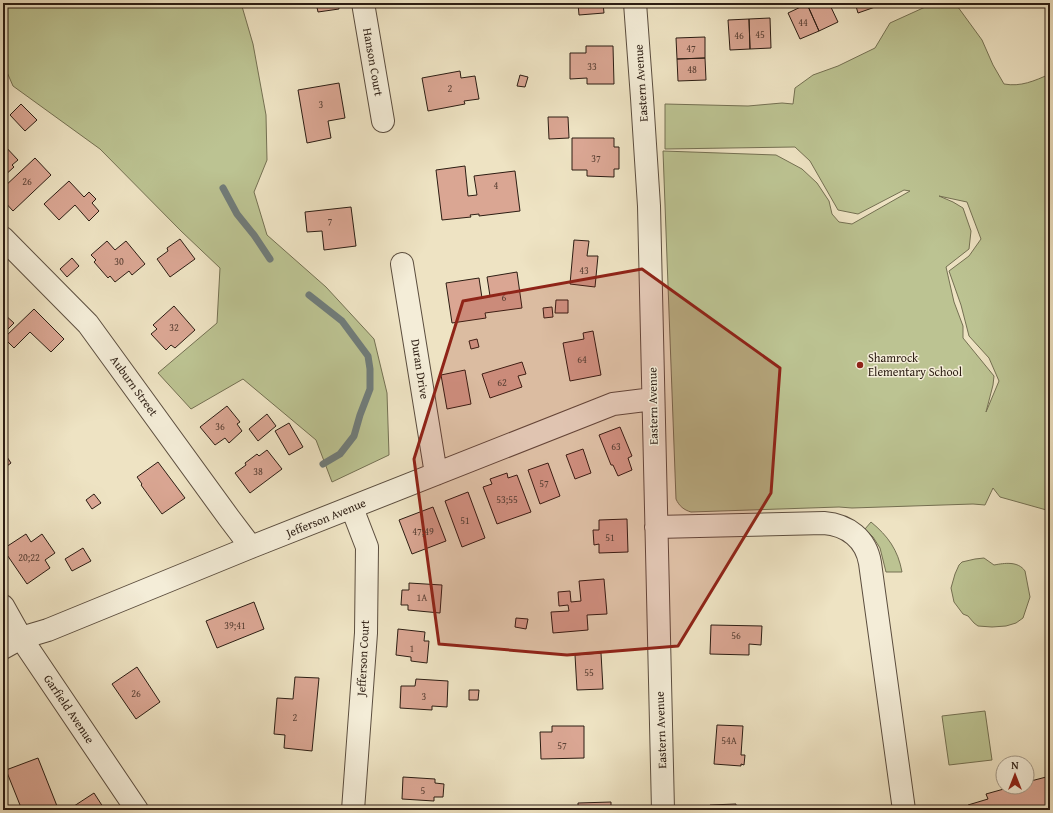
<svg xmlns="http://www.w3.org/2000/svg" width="1053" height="813" font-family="'Gentium Book Plus',serif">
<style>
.green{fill:#bcc392;stroke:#747052;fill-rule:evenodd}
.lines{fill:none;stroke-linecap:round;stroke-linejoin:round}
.stream{stroke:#707c7a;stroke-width:7}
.building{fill:#daa693;stroke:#2c1d13}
.minor-casing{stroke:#5c4e3f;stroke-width:24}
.minor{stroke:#f4edd8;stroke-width:22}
.marked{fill:#8f2418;fill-opacity:0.2;stroke:#8f2418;stroke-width:3;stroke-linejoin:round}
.poi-dot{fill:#8f2418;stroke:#f4edd8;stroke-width:1.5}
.labels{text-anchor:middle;stroke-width:3;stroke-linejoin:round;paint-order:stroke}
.number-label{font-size:10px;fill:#583f33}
.street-label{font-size:12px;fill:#2c1d13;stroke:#f4edd8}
.poi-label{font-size:12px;fill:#2c1d13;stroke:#f4edd8;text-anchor:start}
</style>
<rect width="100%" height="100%" fill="#eee3c3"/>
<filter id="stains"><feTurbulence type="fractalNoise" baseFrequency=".005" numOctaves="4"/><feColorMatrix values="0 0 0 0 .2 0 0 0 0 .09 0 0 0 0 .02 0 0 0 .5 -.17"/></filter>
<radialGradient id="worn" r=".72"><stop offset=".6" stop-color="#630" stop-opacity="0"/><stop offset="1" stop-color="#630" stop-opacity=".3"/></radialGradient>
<path class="green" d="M3 3H241L253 44 266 115 267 160 254 192 267 235 326 287 374 339 387 393 389 455 332 482 316 440 243 379 191 409 158 373 217 323 220 268 181 231 100 149 13 86 3 63Z
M934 3H955L982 40 993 65 1004 84C1021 87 1034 81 1050 74V511L1000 497 993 488 985 505 973 504 852 508 839 507 691 512C684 510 679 506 676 499L663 151 776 155 802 169 817 183 829 201 832 214 839 222 852 224 910 191 904 190 858 214 838 210 810 161 795 147 665 149V104L748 106 782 103 793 104 795 88 813 75 838 66 875 48 890 23ZM939 196 967 202 981 239 969 256 949 271 961 305 969 336 989 358 999 381 986 412 993 385 994 376 963 338V326L954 302 946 267 969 249 971 231 963 208 953 202Z
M871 522C888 536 898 550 902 572H886L880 548 873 537 865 529Z
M984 558 994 565C1005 563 1018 561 1025 571L1030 597 1023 618 1016 623 1006 626 992 627 978 626 974 623 968 616 963 614 954 602 951 588 955 574 959 565 962 562 975 559Z
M985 711 992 760 949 765 942 716Z"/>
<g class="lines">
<path class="stream" d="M223 188 237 214 254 235 270 259
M309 295 342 321 368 356 370 369V389L360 415 354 436 340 454 323 464"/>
</g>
<path class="building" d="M316 3H338L339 9 318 12Z
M578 3H603L604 13 579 15Z
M810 3H829L838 22 819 31 807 4Z
M855 3H877L878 6 858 13Z
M807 4 819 31 800 39 788 13Z
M770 18 771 48 750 49 749 19Z
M749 19 750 49 730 50 728 20Z
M705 37V58L677 59 676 38Z
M586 46H613L614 84H587V78L570 79V53H586Z
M705 58 706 80 678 81 677 59Z
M460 71 461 78 475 76 479 99 464 101 465 104 428 111 422 78Z
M520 75 528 77 525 87 517 86Z
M339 83 345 118 328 121 331 138 307 143 298 90Z
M21 104 37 120 25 131 10 115Z
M548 117H568L569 138 549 139Z
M572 138H614V147H619V169H614V177L587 176V170H572Z
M3 144 18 160 12 165 14 167 3 177Z
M35 158 51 175 13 211 3 200V188Z
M465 166 468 196 477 195 474 176 515 171 520 211 479 216V214L470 215 471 217 442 220 436 170Z
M69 181 84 197 89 192 96 199 92 203 99 211 89 221 75 205 59 220 44 204Z
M351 207 356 246 324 250 322 231 307 232 305 212Z
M180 239 195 259 170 277 157 259 168 251 167 248Z
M574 240 589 241 587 256H598L595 287 570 284Z
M107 241 115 250 126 241 145 264 132 275 129 271 115 282 110 276 108 278 94 262 96 260 91 255Z
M72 258 79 266 67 277 60 269Z
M517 272 522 308 485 313 486 318 452 323 446 283 479 278 482 298 490 296 487 277Z
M556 300H568V313H555Z
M174 306 195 330 175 348 171 345 166 350 151 334 157 329 153 325Z
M552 307 553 317 544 318 543 308Z
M34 309 64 339 51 352 30 332 14 348 4 338Z
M4 314 14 323 3 334V315Z
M593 331 601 375 570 381 563 343 584 339 583 333Z
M477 339 479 347 471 349 469 341Z
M522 362 526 374 518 376 522 387 490 398 482 374Z
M465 370 471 404 447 409 441 375Z
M227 406 240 422 237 424 242 431 229 443 225 438 215 445 200 427Z
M267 414 276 426 258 441 249 429Z
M289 423 303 447 289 455 275 431Z
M620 427 632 456 628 458 632 470 618 476 613 465H611L599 435Z
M583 449 591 473 575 479 566 455Z
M267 450 282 469 250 493 235 473 246 465 245 463 257 454 259 456Z
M3 451 11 463 3 469Z
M158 462 185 498 162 514 141 485 142 484 137 477Z
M548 463 560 496 540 504 528 470Z
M507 473 508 478 517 475 531 512 497 524 483 487 492 484 490 479Z
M468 492 485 538 462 547 445 501Z
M94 494 101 503 92 509 86 500Z
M433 507 446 541 412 554 399 520Z
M627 519 628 552 599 553V544L594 545 593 530H599V520Z
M26 534 31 542 42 534 55 553 45 560 50 568 27 584 3 549Z
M83 548 91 561 72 571 65 559Z
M604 579 607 614 587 615 588 630 553 633 551 612 569 611 568 605 559 606 558 592 570 591 571 602 581 601 579 581Z
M409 583 442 585 440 613 408 610V605H401L402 590H409Z
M254 602 264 629 217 648 206 621Z
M516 618 528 619 526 629 515 627Z
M711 625 762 626 761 645 749 644V655L710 654Z
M398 629 425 632 424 641H429L427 663 411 661V657L396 655Z
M601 653 603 689 577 690 575 655Z
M137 667 160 702 136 719 112 684Z
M295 677 319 678 312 751 284 748 285 735 274 734 277 698 293 699Z
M416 679 448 681 447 707 432 706V710L400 708 401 686H415Z
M469 690H479L478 700H469Z
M717 725 743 726 741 755H745L744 765 741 764V766L714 764Z
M552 726H584V758L541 759 540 732H552Z
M1050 739V754L1046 740Z
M38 758 57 806 47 810H22L6 770Z
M1050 776V810H970L968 805 988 799 986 794 1011 787H1027V782Z
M403 777 435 779V783L444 784 443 797H434V801L402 799Z
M94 793 105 810H68Z
M611 802V810H578V803Z
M736 804V810H711L710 805Z"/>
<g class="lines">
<defs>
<path id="minor" d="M363 3 383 121
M635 3 642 98 649 206 663 810
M3 238 88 324 229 518 251 547
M402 264 436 474
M352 508 367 547 366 633 353 810
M656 527 824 523C848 525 866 539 870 563L904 810
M3 606 21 638 137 810
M3 648 21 638 48 630 251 547 613 404 653 399"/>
</defs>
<use href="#minor" class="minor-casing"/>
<use href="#minor" class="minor"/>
</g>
<path class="marked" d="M642 269 780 368 771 493 678 646 567 655 439 644 414 459 463 301Z"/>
<circle class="poi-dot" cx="860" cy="365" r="4"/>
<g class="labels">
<g class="number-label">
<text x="803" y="26">44</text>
<text x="760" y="38">45</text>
<text x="739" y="39">46</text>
<text x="691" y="52">47</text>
<text x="592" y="70">33</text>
<text x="692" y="73">48</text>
<text x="450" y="92">2</text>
<text x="321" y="108">3</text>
<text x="596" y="162">37</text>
<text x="27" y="185">26</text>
<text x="496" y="189">4</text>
<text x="330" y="225">7</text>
<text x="119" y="265">30</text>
<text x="584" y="274">43</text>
<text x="504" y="301">6</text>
<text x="174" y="331">32</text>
<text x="582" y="363">64</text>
<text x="502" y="386">62</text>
<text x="220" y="430">36</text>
<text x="616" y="450">63</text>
<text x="258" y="475">38</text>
<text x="544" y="487">57</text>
<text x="507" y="503">53;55</text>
<text x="465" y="524">51</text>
<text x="423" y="535">47;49</text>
<text x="610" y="541">51</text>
<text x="29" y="561">20;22</text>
<text x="422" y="601">1A</text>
<text x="235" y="629">39;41</text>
<text x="736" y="639">56</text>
<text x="412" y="652">1</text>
<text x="589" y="676">55</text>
<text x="136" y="697">26</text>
<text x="424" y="700">3</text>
<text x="295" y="721">2</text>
<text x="729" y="744">54A</text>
<text x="562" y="749">57</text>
<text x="423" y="794">5</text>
</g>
<g class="street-label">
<text transform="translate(373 62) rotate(80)" y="4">Hanson Court</text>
<text transform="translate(641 83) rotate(-94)" y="4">Eastern Avenue</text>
<text transform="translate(420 369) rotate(81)" y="4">Duran Drive</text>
<text transform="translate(134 386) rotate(54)" y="4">Auburn Street</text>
<text transform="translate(653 406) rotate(-91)" y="4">Eastern Avenue</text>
<text transform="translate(326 518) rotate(-22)" y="4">Jefferson Avenue</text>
<text transform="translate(363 658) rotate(-87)" y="4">Jefferson Court</text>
<text transform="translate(69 709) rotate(56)" y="4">Garfield Avenue</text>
<text transform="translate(661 730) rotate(-92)" y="4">Eastern Avenue</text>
</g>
<g class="poi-label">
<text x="868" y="362">Shamrock<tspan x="868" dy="14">Elementary School</tspan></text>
</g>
</g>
<rect width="1053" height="813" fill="none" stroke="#eee3c3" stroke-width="16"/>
<rect x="4" y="4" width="1045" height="805" fill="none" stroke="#2c1d13" stroke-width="2"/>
<rect x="8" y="8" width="1037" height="797" fill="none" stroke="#2c1d13"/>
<g transform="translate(1015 775)"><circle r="19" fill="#f4edd8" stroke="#a49a89"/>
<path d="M0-3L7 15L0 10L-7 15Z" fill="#8f2418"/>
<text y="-6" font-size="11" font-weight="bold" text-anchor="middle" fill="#2c1d13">N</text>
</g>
<rect width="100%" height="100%" filter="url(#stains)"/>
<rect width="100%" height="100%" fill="url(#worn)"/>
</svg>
